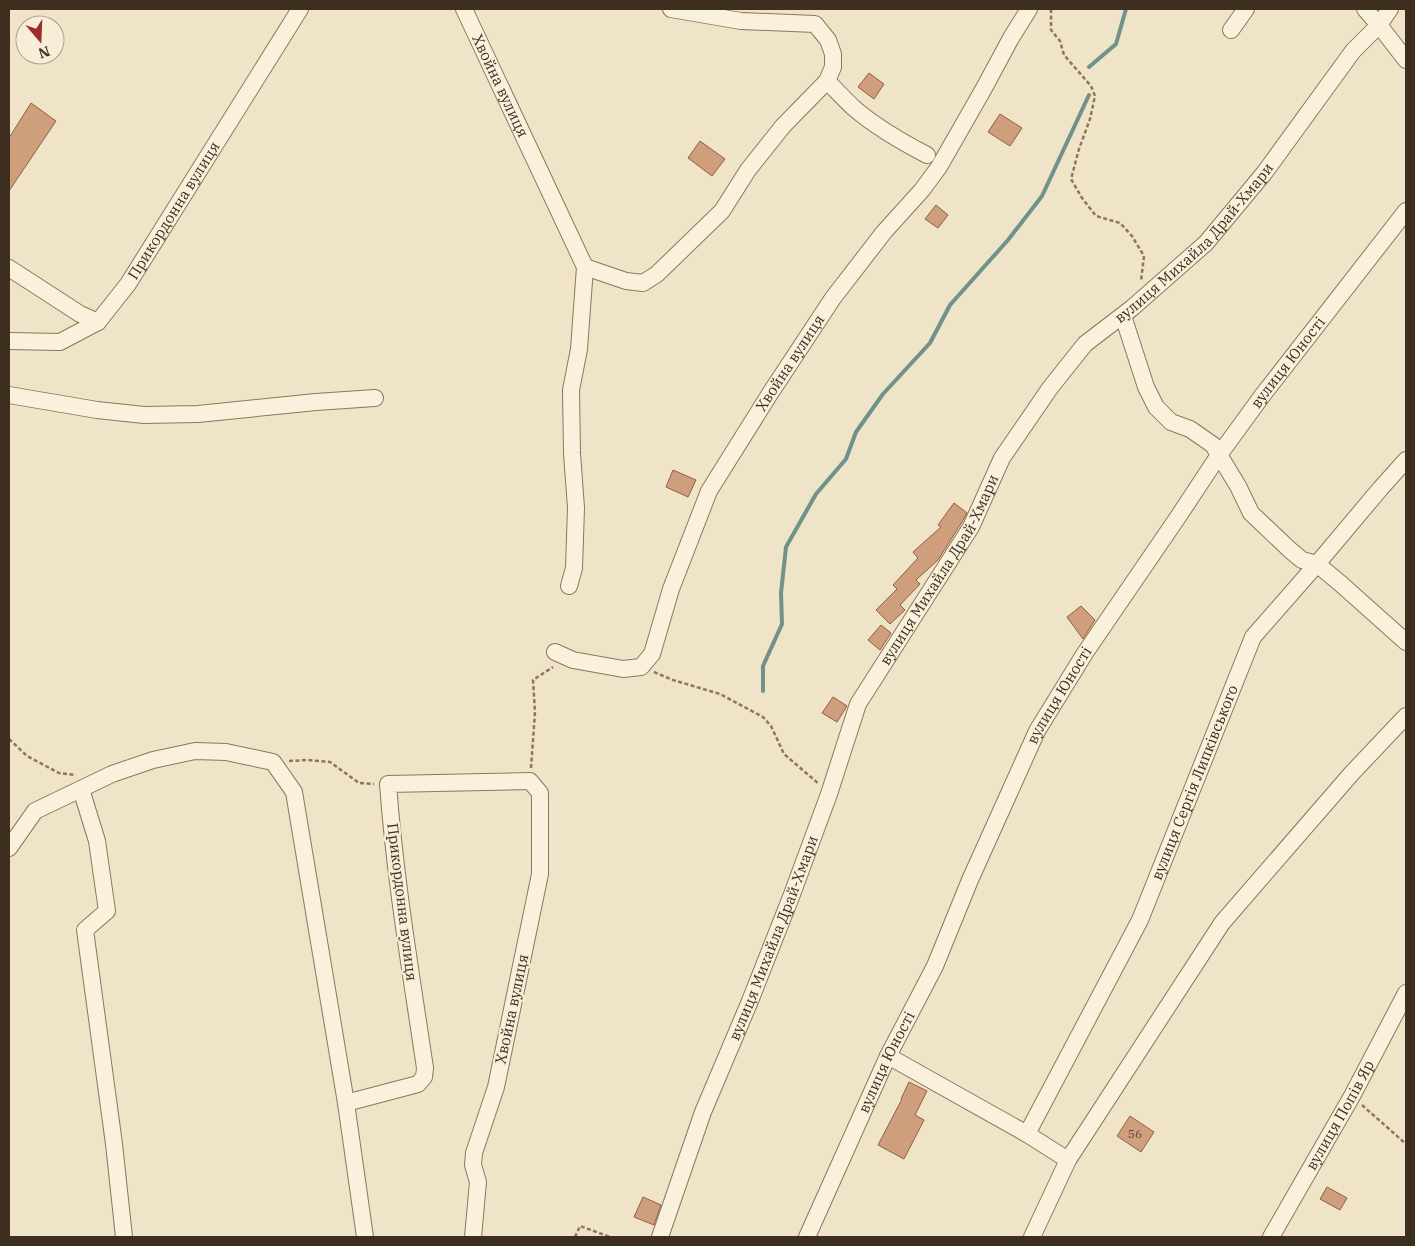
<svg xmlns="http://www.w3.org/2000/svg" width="1415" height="1246" font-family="'IBM Plex Serif',serif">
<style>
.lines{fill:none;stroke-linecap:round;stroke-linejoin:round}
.stream{stroke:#6f938a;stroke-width:4}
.building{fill:#cf9f7d;stroke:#8d5f41}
.minor-casing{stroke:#8d765c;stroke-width:18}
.path{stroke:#8d765c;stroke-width:2.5;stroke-dasharray:4 2.5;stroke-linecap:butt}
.minor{stroke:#faf1dc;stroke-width:16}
.labels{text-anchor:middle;stroke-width:4.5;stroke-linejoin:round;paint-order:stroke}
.number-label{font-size:12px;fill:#624a37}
.street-label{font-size:15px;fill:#3d2e20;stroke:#f7eed8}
</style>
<rect width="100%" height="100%" fill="#f0e4c8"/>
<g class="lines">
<path class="stream" d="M1089 67 1116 44 1126 9
M763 691V666L782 624 781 593 786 547 816 494 846 459 856 432 883 394 930 343 950 305 1008 240 1042 196 1089 95"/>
</g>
<path class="building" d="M869 73 884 84 874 99 858 87Z
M31 103 56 121 9 191V138Z
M1000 114 1022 128 1010 146 988 132Z
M700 141 725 159 712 176 688 158Z
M936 205 948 215 938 228 925 219Z
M673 470 696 480 688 497 666 487Z
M954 503 967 513 962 522 938 560 916 580 920 584 900 605 905 610 890 624 876 610 897 589 893 585 918 558 913 552 941 527 938 525Z
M1081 606 1095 620 1083 639 1067 617Z
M881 625 891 633 880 650 868 640Z
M833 697 847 706 837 722 822 713Z
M909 1082 927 1091 915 1115 924 1120 904 1159 878 1145 902 1099H901Z
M1130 1116 1154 1132 1141 1152 1117 1136Z
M1327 1187 1347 1198 1340 1210 1320 1199Z
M643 1197 661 1205 654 1225 634 1217Z"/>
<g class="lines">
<defs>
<g id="minor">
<path id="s1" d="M464 9 585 267 626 281 643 283 657 274 722 211 748 170 783 126 827 81 833 67V54L828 40 815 24 741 21 671 9"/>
<path d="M1365 9 1379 25 1406 60"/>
<path d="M1231 30 1246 9"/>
<path d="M827 81C836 90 845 100 855 109 876 127 902 142 927 155"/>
<path d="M9 268 80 314 98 322"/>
<path d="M1123 316 1146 387 1156 407 1171 422 1190 429 1213 445 1238 486 1251 513 1290 550 1302 560 1317 564 1341 584 1406 642"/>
<path id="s2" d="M9 341 60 342 98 322 128 284 300 9"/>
<path d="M9 395 97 410 144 415 198 414 316 402 375 398"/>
<path d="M569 586 574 568 576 508 572 453 571 390 579 349 585 267"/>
<path id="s3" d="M555 652 573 660 623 669 641 667 652 654 671 589 709 491 771 392 833 298 884 232 922 190 939 167 983 90 1011 38 1029 9"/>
<path d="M81 789 97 841 107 911 85 930 114 1144 124 1237"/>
<path d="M9 848 35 811 112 774 153 760 195 751 226 752 273 762 294 792 346 1103 365 1237"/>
<path d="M888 1056 1027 1134 1068 1160"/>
<path d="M346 1103 418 1084 424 1077 425 1068C411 973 395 880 388 784L530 781 540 793V874L496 1087 474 1153 473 1165 478 1182 473 1237"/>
<path id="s4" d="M1027 1134 1140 920 1253 637 1317 564 1380 489 1406 460"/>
<path id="s5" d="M660 1237 703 1112 750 1001 791 897 829 794 858 704 971 527 1002 458 1050 388 1085 344 1132 308 1206 243 1265 172 1353 51 1379 25 1390 9"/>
<path id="s6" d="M807 1237 888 1056 935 966 970 880 1037 731 1085 653 1178 517 1219 455 1262 396 1406 211"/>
<path d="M1032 1237 1068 1160 1222 923 1352 773 1406 716"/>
<path id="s7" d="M1271 1237 1352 1096 1406 993"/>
</g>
</defs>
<use href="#minor" class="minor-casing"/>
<path class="path" d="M1051 9V30L1060 41 1064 55 1091 86 1095 96 1090 119 1079 149 1071 179 1082 198 1096 216 1120 223 1132 236 1144 256 1141 281
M654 672 673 680 720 694 763 717 771 726 784 754 819 784
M9 739 27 756 59 773 76 775
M289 761 308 760 330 762 359 783 374 784
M531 768 535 712 533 680 553 667
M1362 1105 1406 1144
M575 1237 580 1226 610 1237"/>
<use href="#minor" class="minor"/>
</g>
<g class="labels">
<g class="number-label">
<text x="1135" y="1138">56</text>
</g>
<g class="street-label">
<text dy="5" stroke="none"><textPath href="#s1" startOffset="85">Хвойна вулиця</textPath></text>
<text dy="5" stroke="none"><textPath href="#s2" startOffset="229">Прикордонна вулиця</textPath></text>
<text dy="5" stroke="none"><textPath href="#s5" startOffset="1145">вулиця Михайла Драй-Хмари</textPath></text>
<text dy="5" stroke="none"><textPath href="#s6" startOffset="1002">вулиця Юності</textPath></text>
<text dy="5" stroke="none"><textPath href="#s3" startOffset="430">Хвойна вулиця</textPath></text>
<text dy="5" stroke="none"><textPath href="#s5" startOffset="726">вулиця Михайла Драй-Хмари</textPath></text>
<text dy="5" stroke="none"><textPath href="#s6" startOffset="598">вулиця Юності</textPath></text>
<text dy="5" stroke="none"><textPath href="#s4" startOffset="390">вулиця Сергія Липківського</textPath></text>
<text transform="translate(402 902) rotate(83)" y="5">Прикордонна вулиця</text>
<text dy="5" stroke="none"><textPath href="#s5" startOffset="320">вулиця Михайла Драй-Хмари</textPath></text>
<text transform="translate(512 1009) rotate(-78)" y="5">Хвойна вулиця</text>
<text dy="5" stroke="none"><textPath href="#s6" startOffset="192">вулиця Юності</textPath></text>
<text dy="5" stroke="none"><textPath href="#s7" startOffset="140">вулиця Попів Яр</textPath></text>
</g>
</g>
<rect width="1415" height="1246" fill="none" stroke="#3d2e20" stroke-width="20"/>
<g transform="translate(40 40) rotate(161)"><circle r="24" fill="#f7eed8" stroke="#ada18e"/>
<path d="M0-4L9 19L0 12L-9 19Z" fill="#9e2a2b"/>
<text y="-8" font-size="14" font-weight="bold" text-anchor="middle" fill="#3d2e20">N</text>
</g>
</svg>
